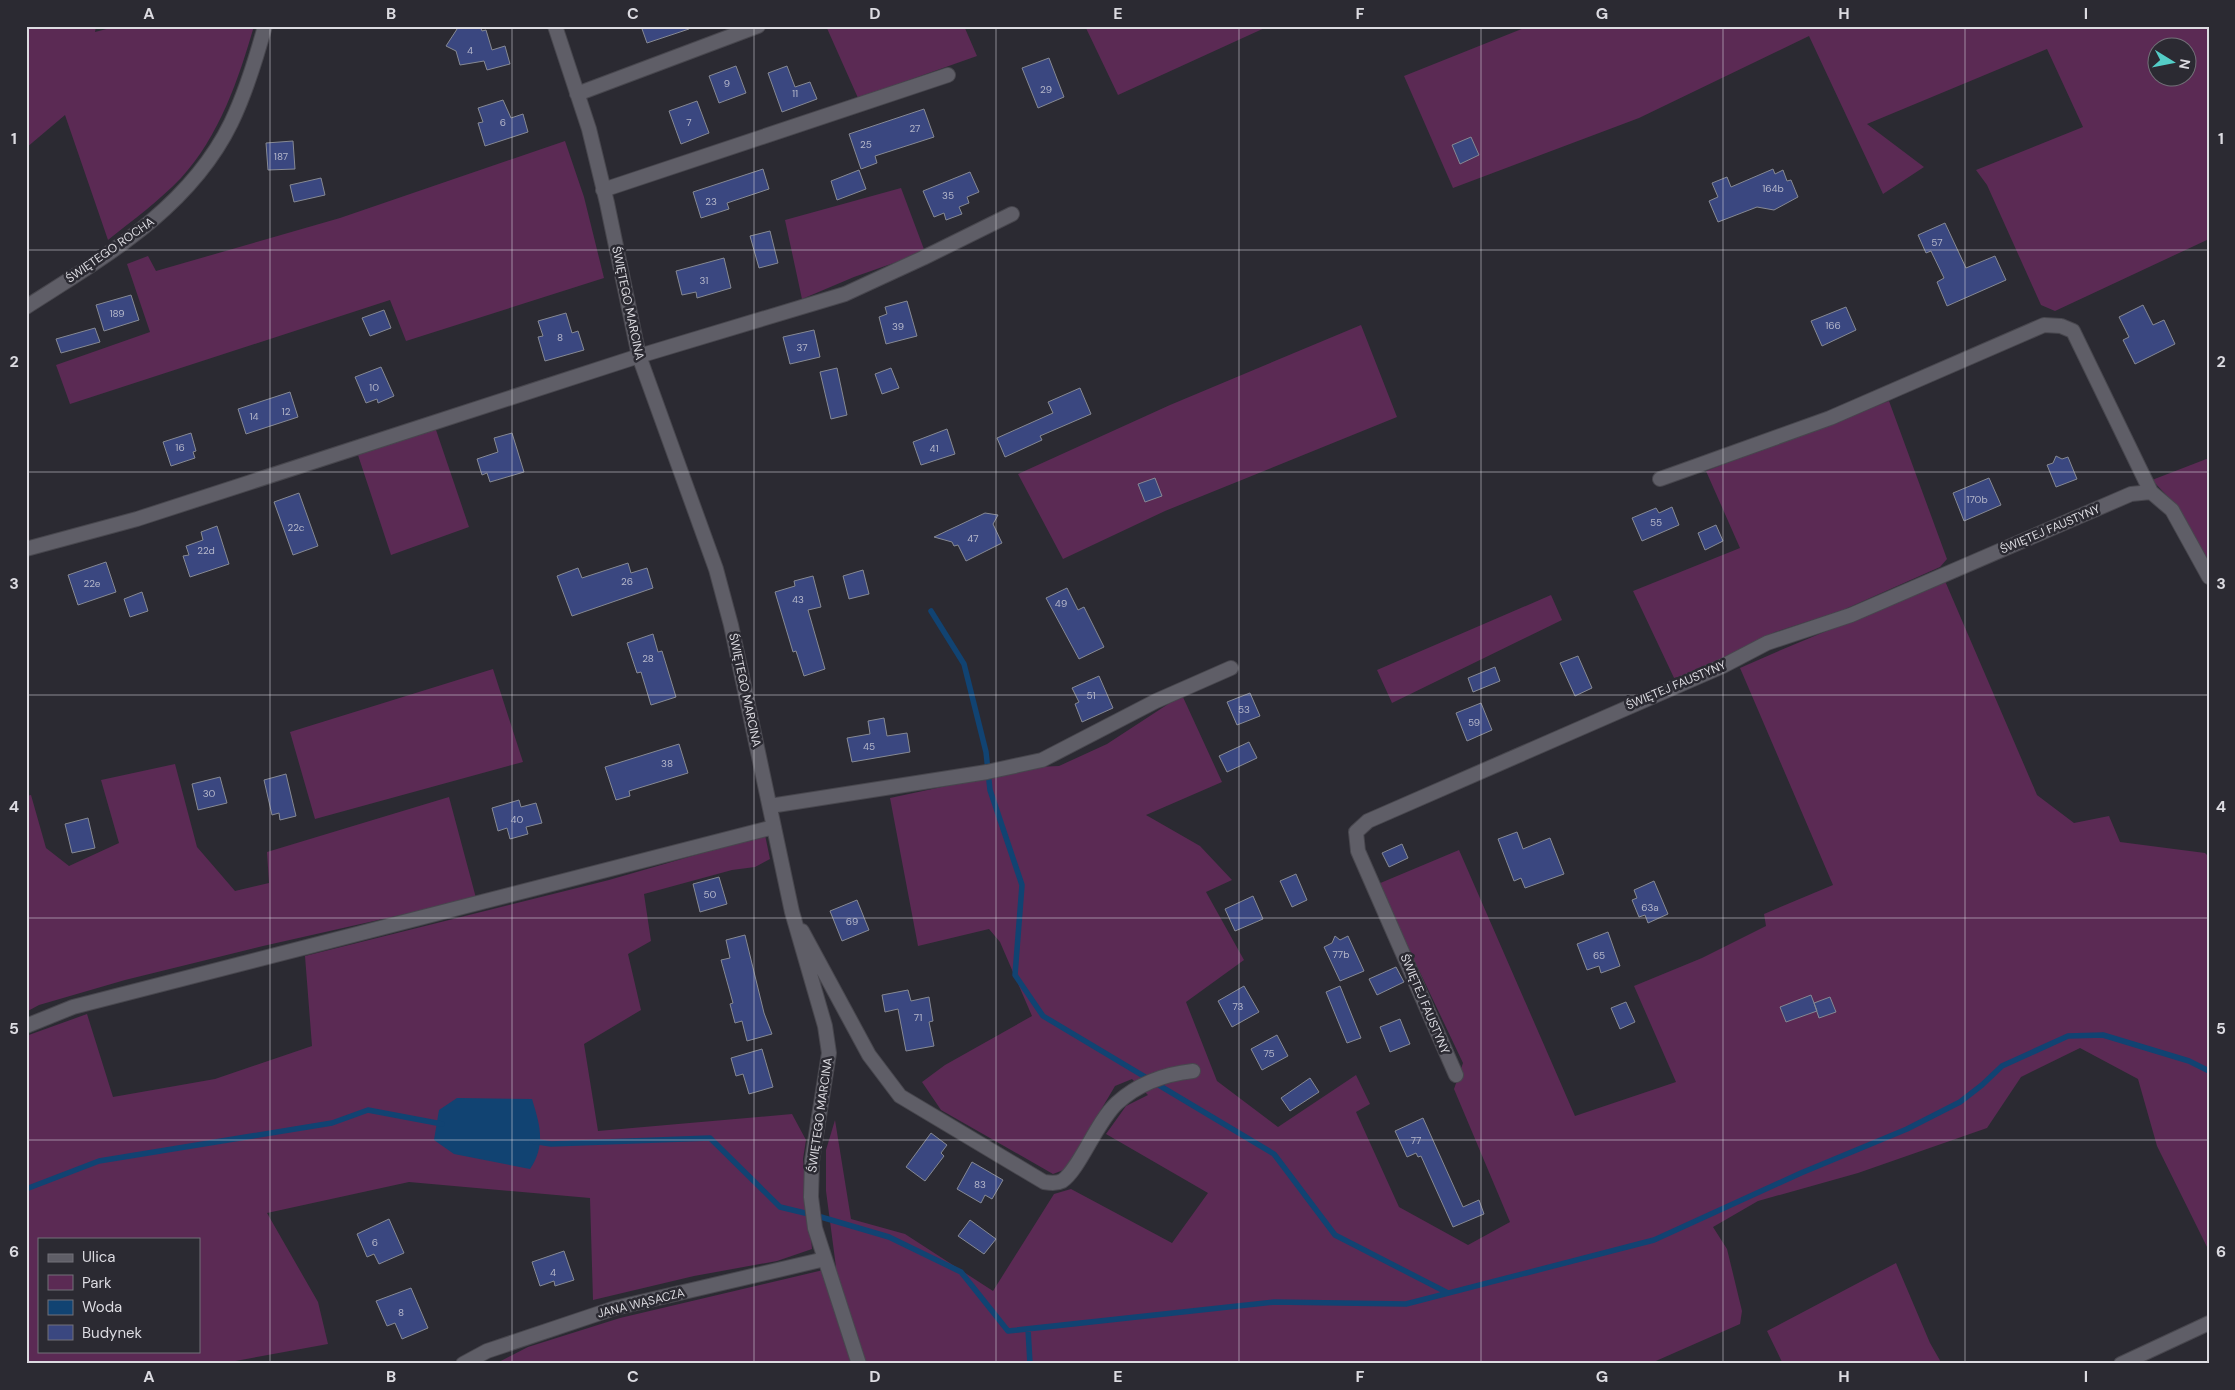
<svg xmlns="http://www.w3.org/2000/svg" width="2235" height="1390" font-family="'DM Sans',sans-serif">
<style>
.green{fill:#5b2a54;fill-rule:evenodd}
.water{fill:#114372}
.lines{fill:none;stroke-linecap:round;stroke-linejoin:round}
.stream{stroke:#114372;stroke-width:5.5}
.building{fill:#3a4780;stroke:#868993}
.minor-casing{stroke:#48474e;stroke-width:16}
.tertiary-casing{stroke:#48474e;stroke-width:16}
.minor{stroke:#5f5e67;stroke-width:14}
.tertiary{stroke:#5f5e67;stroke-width:14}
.grid{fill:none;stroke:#dcdbe1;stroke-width:1;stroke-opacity:0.55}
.labels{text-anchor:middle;stroke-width:5;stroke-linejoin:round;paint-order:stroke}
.number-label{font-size:10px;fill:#b4b6c9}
.street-label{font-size:12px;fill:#dcdbe1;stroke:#2b2a32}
.neatline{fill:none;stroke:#dcdbe1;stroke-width:2}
.grid-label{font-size:16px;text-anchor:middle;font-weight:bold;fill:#dcdbe1}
</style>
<rect width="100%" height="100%" fill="#2b2a32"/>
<path class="green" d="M26 26H96L95 32 118 26H254C239 78 219 137 181 178 159 201 133 220 108 240L65 115 26 148Z
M826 26H964L977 56 858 98Z
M1085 26H1269L1118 95Z
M1529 26H2209V239L2055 311 2041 305 1987 185 1976 170 2083 127 2047 49 1867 124 1924 167 1883 194 1809 36 1639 118 1453 188 1404 76ZM2158 48H2188V78H2158Z
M565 141 584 197 604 278 406 341 390 300 70 404 56 365 150 332 127 264 148 256 156 271 340 218Z
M901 188 925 252 854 277 802 299 785 220Z
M1361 325 1397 417 1165 511 1063 559 1018 474 1170 405Z
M1889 401 1947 559 1940 567 1843 610 1775 632 1707 667 1675 680 1633 591 1740 548 1706 471Z
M435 427 469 527 391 555 357 452Z
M2209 458V567L2174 503 2152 480Z
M1945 581 2037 795 2074 823 2109 816 2120 842 2205 853 2209 857V1251L2157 1146 2138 1079 2080 1048 2021 1077 1987 1128 1858 1173 1758 1201 1713 1227 1727 1249 1742 1311 1740 1324 1649 1364H495L528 1347 620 1318 836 1267 826 1191V1150L835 1120 851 1219 905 1234 993 1291 1054 1194 1071 1189 1172 1243 1208 1193 1106 1134 1126 1106 1148 1095 1132 1079 1115 1086 1066 1169 1053 1174 941 1110 922 1082 945 1065 1032 1016 1000 942 989 929 918 946 890 798 1036 767 1059 766 1107 744 1182 695 1222 782 1146 815 1200 846 1232 880 1206 892 1244 960 1186 1002 1217 1081 1278 1127 1356 1075 1370 1104 1356 1112 1399 1207 1468 1245 1510 1222 1454 1089 1463 1063 1378 884 1459 850 1575 1116 1676 1082 1634 986 1702 958 1766 926 1764 914 1833 885 1740 668C1808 637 1878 612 1945 581Z
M1551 595 1562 620 1392 703 1377 670Z
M493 669 523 762 315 819 290 732Z
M175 764 197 847 235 891 269 883 267 852 449 797 476 898 263 946 125 980 39 1005 26 1012V796L31 795 46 848 69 866 119 843 101 780Z
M765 835 770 859 755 867 732 870 644 894 651 941 628 954 641 1010 584 1044 598 1131 792 1114 806 1140 803 1159 812 1249 777 1261 694 1276 593 1300 590 1198 409 1182 267 1213 318 1302 328 1344 219 1364H26V1036L87 1014 113 1097 215 1079 312 1046 305 956 609 880ZM39 1239H199V1351H39Z
M1896 1263 1930 1343 1942 1364H1783L1767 1331Z"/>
<path class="water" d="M457 1098 532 1099C540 1125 546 1145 530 1169L454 1154 434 1140 439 1110Z"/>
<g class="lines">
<path class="stream" d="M931 611 964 664 986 752 990 790 1022 885 1015 975 1043 1016 1274 1154 1335 1235 1448 1293
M532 1141 551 1144 710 1138 780 1207 809 1214
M26 1189 99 1161 332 1123 368 1110 442 1124
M821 1217 889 1237 961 1272 1008 1331 1274 1302 1406 1304 1654 1240 1801 1173 1907 1129 1960 1102 1982 1085 2002 1066 2068 1036 2103 1035 2189 1061 2209 1071
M1028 1329 1030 1364"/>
</g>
<path class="building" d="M459 26H480L482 31 486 30 492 50 505 46 510 64 487 70 484 61 460 65 456 51 446 46Z
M641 26H688L689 29 647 43Z
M1049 58 1064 97 1038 108 1022 68Z
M736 66 746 93 719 103 709 76Z
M787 66 795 87 810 82 817 99 782 112 768 73Z
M503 100 511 118 523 114 528 132 485 146 478 123 483 122 478 108Z
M697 101 709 133 681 144 669 111Z
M924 109 934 137 875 156 877 163 861 169 849 134Z
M1471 137 1479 155 1460 164 1452 145Z
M293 141 295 169 268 170 266 143Z
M763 169 769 189 727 203 729 209 701 218 693 192Z
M1773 169 1775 174 1783 170 1787 181 1791 180 1798 197 1774 210 1757 207 1718 222 1709 201 1718 197 1712 183 1727 177 1731 187Z
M859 170 866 189 837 200 831 181Z
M970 172 979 192 967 197 969 203 959 207 962 214 946 220 944 213 934 217 923 191Z
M321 178 325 195 294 202 290 185Z
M1945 223 1966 268 1995 256 2006 280 1947 306 1937 282 1944 278 1931 251 1926 253 1918 235Z
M770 231 778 263 759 268 750 236Z
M724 258 731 288 697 298 696 292 682 295 676 271Z
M131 295 139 320 104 331 96 305Z
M907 301 917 336 886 344 879 317 887 314 885 307Z
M2143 305 2153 325 2164 320 2175 344 2135 364 2123 340 2129 337 2119 317Z
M1846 307 1856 330 1822 346 1811 321Z
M384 310 391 328 370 336 362 318Z
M566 313 572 333 578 331 584 350 545 361 538 337 543 336 538 321Z
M95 328 100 342 61 353 56 339Z
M814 330 820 357 790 364 783 337Z
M381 367 394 396 378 403 377 399 366 403 355 377Z
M837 368 847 415 831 419 820 372Z
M891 368 899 388 882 394 875 374Z
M1080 388 1091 414 1040 436 1042 440 1005 457 997 438 1053 413 1048 402Z
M290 392 298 417 246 434 238 409Z
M947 429 955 454 921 465 913 442Z
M191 433 196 451 193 452 195 458 171 466 163 442Z
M512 433 524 472 490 482 487 473 482 475 477 459 498 452 494 438Z
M2056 456 2062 459 2068 457 2077 479 2056 487 2047 465 2053 463Z
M1155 478 1162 496 1145 502 1138 484Z
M1989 478 2001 505 1964 521 1953 493Z
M299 493 318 546 293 555 274 502Z
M1672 507 1679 525 1642 541 1632 518 1656 508 1659 513Z
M985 513 998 515 993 524 1002 543 966 561 958 545 954 546 952 542 934 537Z
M1716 525 1723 541 1705 550 1698 533Z
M217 526 229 564 190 577 183 556 189 555 186 546 203 540 201 532Z
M106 562 116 592 78 605 68 575Z
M628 563 631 573 647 568 653 588 572 616 557 576 578 568 582 578Z
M863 570 869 594 849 599 843 576Z
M813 576 821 607 808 610 825 669 804 676 796 651 793 652 775 592 795 586 794 581Z
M1067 588 1078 610 1084 607 1104 647 1079 659 1046 598Z
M142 592 148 611 130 617 124 599Z
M653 634 658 652 662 651 676 697 651 705 641 672 637 673 627 643Z
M1578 656 1592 688 1575 696 1560 663Z
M1495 667 1500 681 1473 692 1468 678Z
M1099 676 1113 708 1082 722 1075 704 1079 702 1072 688Z
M1250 693 1260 716 1237 725 1227 702Z
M1481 703 1492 730 1467 741 1456 713Z
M884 718 887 736 907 733 910 752 852 762 847 738 870 734 868 721Z
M1249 742 1257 758 1227 772 1219 756Z
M679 744 688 773 629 791 630 796 616 800 605 767Z
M286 774 296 816 280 820 279 813 272 815 264 780Z
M220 777 227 803 198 810 192 784Z
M519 800 521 807 536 803 542 823 526 827 528 834 510 839 507 828 498 831 492 808Z
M88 818 95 848 72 853 65 824Z
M1517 832 1523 849 1550 838 1564 874 1525 888 1521 878 1514 881 1498 839Z
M1402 844 1408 858 1389 867 1382 853Z
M1296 874 1307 900 1292 907 1280 881Z
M719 877 727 904 700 912 693 884Z
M1654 881 1668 914 1648 923 1645 915 1639 917 1632 900 1637 898 1634 890Z
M1253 896 1263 919 1235 931 1225 909Z
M857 900 869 930 842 941 830 911Z
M1608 932 1620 966 1601 973 1599 966 1587 970 1577 944Z
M745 935 764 1013 772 1034 747 1041 742 1021 735 1023 730 1004 733 1003 721 960 730 958 726 940Z
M1335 936 1340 940 1348 936 1364 971 1340 981 1324 947 1332 943Z
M1396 967 1404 982 1377 995 1369 979Z
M1244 986 1259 1012 1232 1027 1218 1001Z
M1340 986 1361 1038 1347 1043 1326 992Z
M908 990 911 1001 929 997 933 1021 929 1022 934 1046 906 1051 898 1009 885 1012 882 995Z
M1811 995 1817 1011 1786 1022 1780 1007Z
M1830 997 1836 1012 1819 1018 1814 1003Z
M1626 1002 1635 1022 1620 1029 1611 1008Z
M1400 1019 1410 1044 1390 1052 1380 1027Z
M1277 1035 1288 1056 1262 1070 1251 1049Z
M762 1049 773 1087 749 1094 743 1074 736 1076 731 1058Z
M1310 1078 1319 1092 1290 1111 1281 1098Z
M1423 1118 1463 1207 1479 1200 1484 1214 1453 1227 1421 1156 1418 1157 1416 1153 1407 1157 1395 1131Z
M931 1133 947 1145 941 1153 944 1156 925 1181 906 1167Z
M972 1162 1003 1180 992 1199 985 1195 981 1203 957 1189Z
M389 1219 404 1253 379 1264 374 1254 367 1257 357 1234Z
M970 1220 996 1239 984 1254 958 1236Z
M564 1251 574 1280 555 1286 554 1281 540 1286 532 1262Z
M411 1288 428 1328 402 1339 395 1323 387 1326 376 1301Z"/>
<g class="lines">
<defs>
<path id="minor" d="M555 26 589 129 607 203 639 356 716 569 731 625 792 912 825 1026 829 1053 812 1161 811 1197 815 1228 859 1364
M577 94 758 26
M603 190 948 75
M1660 479 1830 418 2044 325 2061 326 2073 331 2151 492
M26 549 137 519 639 356 845 294 923 258 1012 214
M770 806 987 772 1042 760 1156 701 1231 668
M802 931 869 1055 900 1096 1044 1182C1050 1183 1056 1184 1062 1181 1079 1170 1097 1121 1117 1103 1139 1083 1165 1074 1193 1071
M26 1026 73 1007 774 827
M1456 1075 1358 851 1356 832 1368 821 1723 666 1767 643 1851 615 2131 494 2151 492 2172 510 2209 577
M463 1364 487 1351 615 1308 825 1259
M2121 1364 2209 1323"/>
<path id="tertiary" d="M26 307C104 257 189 209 231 123 246 92 256 59 265 26"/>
</defs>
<use href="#minor" class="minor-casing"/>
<use href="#tertiary" class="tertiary-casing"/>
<use href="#minor" class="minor"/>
<use href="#tertiary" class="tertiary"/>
</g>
<path class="grid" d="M270 26V1364M512 26V1364M754 26V1364M996 26V1364M1239 26V1364M1481 26V1364M1723 26V1364M1965 26V1364M26 250H2209M26 472H2209M26 695H2209M26 918H2209M26 1140H2209"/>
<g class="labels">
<g class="number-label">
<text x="470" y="54">4</text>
<text x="727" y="87">9</text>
<text x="1046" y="93">29</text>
<text x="795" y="97">11</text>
<text x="503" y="126">6</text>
<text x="689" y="126">7</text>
<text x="915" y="132">27</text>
<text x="866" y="148">25</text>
<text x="281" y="160">187</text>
<text x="1773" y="192">164b</text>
<text x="948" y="199">35</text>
<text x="711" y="205">23</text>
<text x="1937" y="246">57</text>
<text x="704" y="284">31</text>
<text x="117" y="317">189</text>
<text x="1833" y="329">166</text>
<text x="898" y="330">39</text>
<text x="560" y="341">8</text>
<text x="802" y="351">37</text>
<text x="374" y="391">10</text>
<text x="286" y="415">12</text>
<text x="254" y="420">14</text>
<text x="180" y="451">16</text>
<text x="934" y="452">41</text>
<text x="1977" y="503">170b</text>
<text x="1656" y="526">55</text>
<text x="296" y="531">22c</text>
<text x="973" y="542">47</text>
<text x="206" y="554">22d</text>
<text x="627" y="585">26</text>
<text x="92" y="587">22e</text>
<text x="798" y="603">43</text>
<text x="1061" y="607">49</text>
<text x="648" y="662">28</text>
<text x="1091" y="699">51</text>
<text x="1244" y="713">53</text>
<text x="1474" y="726">59</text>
<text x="869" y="750">45</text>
<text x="667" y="767">38</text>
<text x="209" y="797">30</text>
<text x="517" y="823">40</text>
<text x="710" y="898">50</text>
<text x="1650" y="911">63a</text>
<text x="852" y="925">69</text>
<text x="1341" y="958">77b</text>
<text x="1599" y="959">65</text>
<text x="1238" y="1010">73</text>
<text x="918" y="1021">71</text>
<text x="1269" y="1057">75</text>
<text x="1416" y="1144">77</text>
<text x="980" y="1188">83</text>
<text x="375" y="1246">6</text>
<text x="553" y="1276">4</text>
<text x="401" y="1316">8</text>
</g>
<g class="street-label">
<text transform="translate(110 250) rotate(-35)" y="4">ŚWIĘTEGO ROCHA</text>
<text transform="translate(628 303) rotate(78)" y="4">ŚWIĘTEGO MARCINA</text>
<text transform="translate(2050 529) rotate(-23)" y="4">ŚWIĘTEJ FAUSTYNY</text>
<text transform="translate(1676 685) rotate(-23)" y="4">ŚWIĘTEJ FAUSTYNY</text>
<text transform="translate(745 690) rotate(78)" y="4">ŚWIĘTEGO MARCINA</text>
<text transform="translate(1425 1004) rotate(67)" y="4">ŚWIĘTEJ FAUSTYNY</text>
<text transform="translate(820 1115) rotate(-82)" y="4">ŚWIĘTEGO MARCINA</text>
<text transform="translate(641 1303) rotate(-14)" y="4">JANA WĄSACZA</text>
</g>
</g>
<rect width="2235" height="1390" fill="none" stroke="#2b2a32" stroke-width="55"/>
<rect x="38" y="1238" width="162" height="115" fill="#2b2a32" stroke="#727178"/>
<rect x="48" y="1254" width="25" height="8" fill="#5f5e67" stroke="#727178"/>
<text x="82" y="1262" font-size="15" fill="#dcdbe1">Ulica</text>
<rect x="48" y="1275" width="25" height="15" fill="#5b2a54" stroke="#727178"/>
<text x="82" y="1288" font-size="15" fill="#dcdbe1">Park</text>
<rect x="48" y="1300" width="25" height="15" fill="#114372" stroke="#727178"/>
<text x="82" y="1312" font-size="15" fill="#dcdbe1">Woda</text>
<rect x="48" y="1325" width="25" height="15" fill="#3a4780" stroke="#727178"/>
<text x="82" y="1338" font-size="15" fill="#dcdbe1">Budynek</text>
<g transform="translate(2172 62) rotate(100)"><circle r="24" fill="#2b2a32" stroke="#727178"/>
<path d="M0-4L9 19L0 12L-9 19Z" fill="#54cdc7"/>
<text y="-8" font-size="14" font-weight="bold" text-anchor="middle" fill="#dcdbe1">N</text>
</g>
<rect x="28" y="28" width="2180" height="1334" class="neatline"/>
<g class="grid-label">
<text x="149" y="19">A</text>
<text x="391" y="19">B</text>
<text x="633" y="19">C</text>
<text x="875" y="19">D</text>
<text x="1118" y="19">E</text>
<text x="1360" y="19">F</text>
<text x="1602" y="19">G</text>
<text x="1844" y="19">H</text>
<text x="2086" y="19">I</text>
<text x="14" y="144">1</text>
<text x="2221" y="144">1</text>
<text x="14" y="367">2</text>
<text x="2221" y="367">2</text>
<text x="14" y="589">3</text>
<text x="2221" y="589">3</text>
<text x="14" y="812">4</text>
<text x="2221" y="812">4</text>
<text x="14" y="1034">5</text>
<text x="2221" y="1034">5</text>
<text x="14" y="1257">6</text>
<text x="2221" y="1257">6</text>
<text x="149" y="1382">A</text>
<text x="391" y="1382">B</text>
<text x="633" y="1382">C</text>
<text x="875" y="1382">D</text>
<text x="1118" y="1382">E</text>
<text x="1360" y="1382">F</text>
<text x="1602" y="1382">G</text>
<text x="1844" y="1382">H</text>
<text x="2086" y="1382">I</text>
</g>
</svg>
